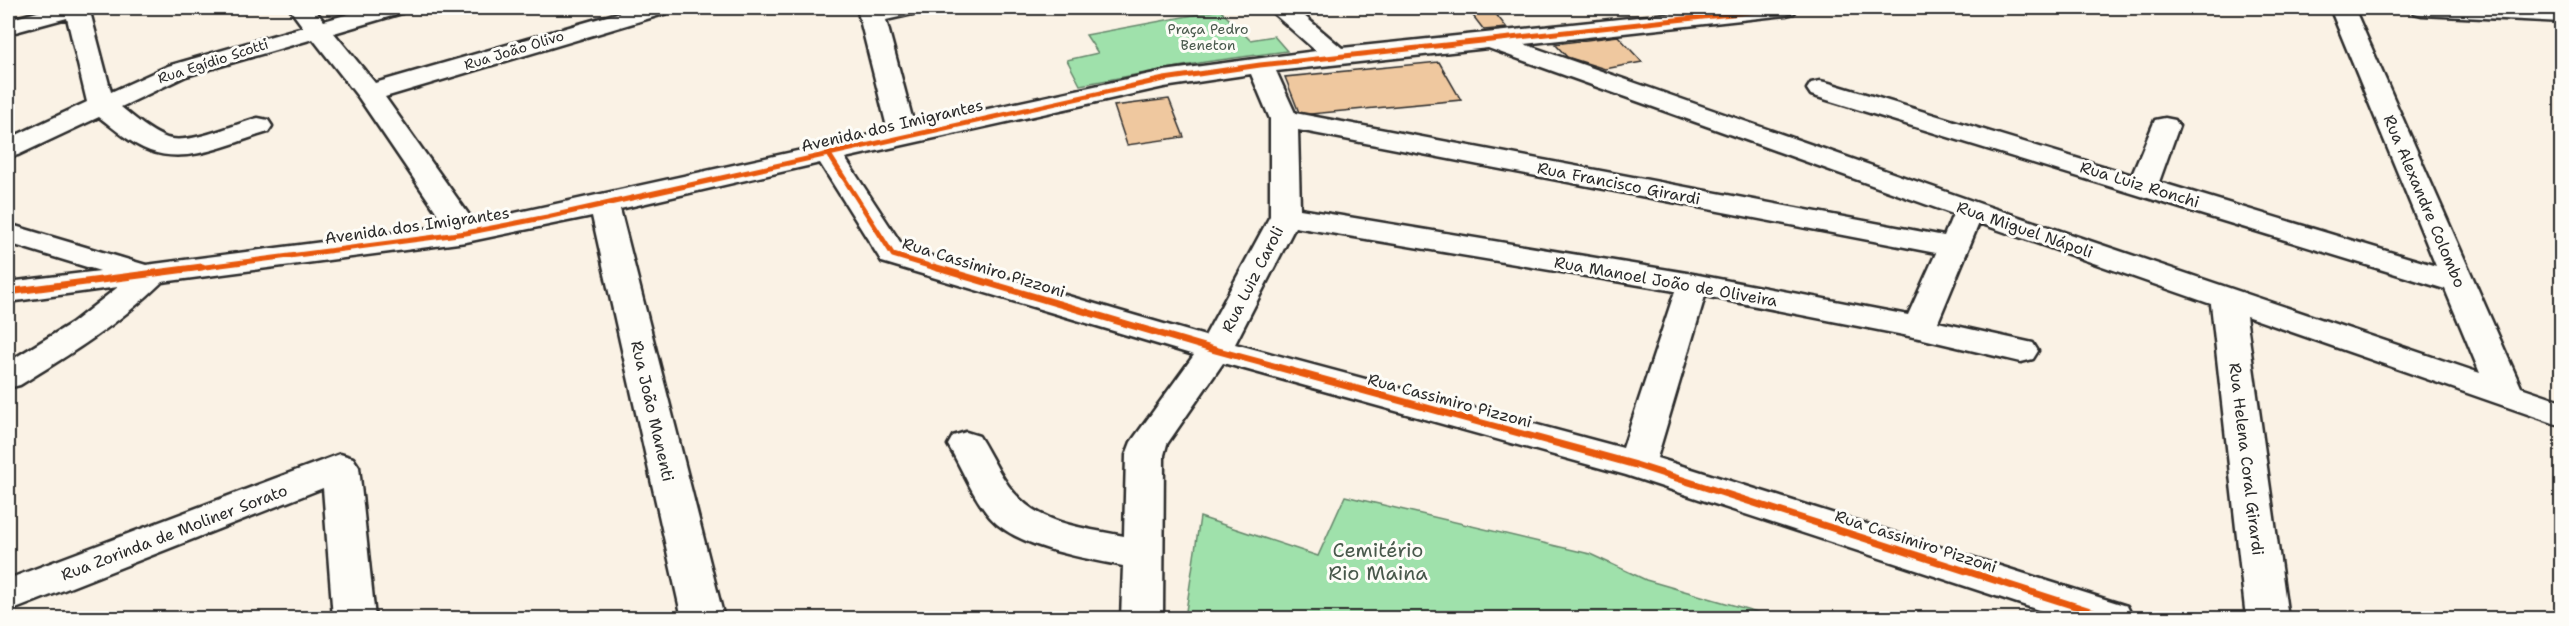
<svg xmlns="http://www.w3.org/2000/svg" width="2569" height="626" font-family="'Shantell Sans',sans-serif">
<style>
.green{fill:#9fe1ab;stroke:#65866b;stroke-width:1.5}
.building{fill:#efc89f;stroke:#2b2b2b;stroke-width:1.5}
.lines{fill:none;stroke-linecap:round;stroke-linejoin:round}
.minor-casing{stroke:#2b2b2b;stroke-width:5}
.minor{fill:#fdfcf7;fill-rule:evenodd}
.cycleway-far1-casing{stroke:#fdfcf7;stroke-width:8}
.cycleway-casing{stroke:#fdfcf7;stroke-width:10}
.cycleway-far1{stroke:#e8590c;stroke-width:5}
.cycleway{stroke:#e8590c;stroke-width:7}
.labels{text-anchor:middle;stroke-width:6;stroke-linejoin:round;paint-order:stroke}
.far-park-label{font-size:14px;fill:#48584b;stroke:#fdfcf7}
.far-street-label{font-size:14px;fill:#2b2b2b;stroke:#fdfcf7}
.street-label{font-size:16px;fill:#2b2b2b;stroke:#fdfcf7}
.near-park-label{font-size:20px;fill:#48584b;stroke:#fdfcf7}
</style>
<rect width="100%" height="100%" fill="#faf2e5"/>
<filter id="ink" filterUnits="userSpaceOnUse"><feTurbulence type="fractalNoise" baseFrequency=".0167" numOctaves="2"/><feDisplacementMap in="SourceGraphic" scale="12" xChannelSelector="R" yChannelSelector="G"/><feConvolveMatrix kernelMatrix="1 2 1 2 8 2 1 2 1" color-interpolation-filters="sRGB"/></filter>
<g filter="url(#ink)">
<path class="green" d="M1220 10 1250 40 1274 36 1287 51 1205 62 1080 85 1067 60 1098 53 1086 35Z
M1345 496 1590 554 1646 580 1778 618H1185L1200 517 1318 556Z"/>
<path class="building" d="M1467 8H1491L1507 28 1484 30Z
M1618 36 1642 62 1605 69 1567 57 1555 44Z
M1439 62 1461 100 1300 115 1285 77Z
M1169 99 1184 137 1127 145 1114 106Z"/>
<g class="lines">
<defs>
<path id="minor" d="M52 8H89L111 92 168 66 303 27 289 8H313L324 21 370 8H406L402 13 334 33 375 83 635 8H671L667 13 385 97 474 222 888 131 857 8H921L917 13 886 20 914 125 1164 71 1316 51 1273 13 1269 8H1295L1342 48 1724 8H1798L1794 13 1786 15 1524 44 1981 204 2480 373 2445 289 1811 95 1807 89 1811 83 1820 81 1829 83 2132 175 2155 120 2165 118 2175 120 2179 126 2159 182 2436 266 2330 8H2354L2521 387 2562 401V426L2246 316 2288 618H2246L2211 304 1979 223 1938 322 2033 343 2038 351 2033 359 2021 362 1919 338 1705 296 1657 458 2127 606 2133 618H2063L1626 475 1223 363 1167 444 1164 455 1163 618H1121L1123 566C1084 558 1017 548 990 517 972 496 962 468 948 445L953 436 966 432 979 436C992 456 1002 482 1020 499 1046 525 1089 529 1124 536L1126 455 1131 442 1194 355 882 262 820 163 620 209 724 618H682L592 216 466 242 162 282C120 323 71 354 20 385L8 388V362L72 323 118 287 8 302V282L100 271 8 243V224L146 265 446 226 359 98 313 39 186 76 121 107C135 118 150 132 167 138 190 145 235 124 258 118L268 120 272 126 268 132C231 143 188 165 150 151 131 144 115 129 99 117L18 155 8 157V139L87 102 67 18 8 34V20ZM1488 48 1953 214 1944 236 1295 113 1276 71ZM1251 74 1270 119V216L1205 336 904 248 845 158 1164 87ZM1298 130 1936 253 1908 315 1693 274 1300 209ZM1295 227 1675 291 1623 448 1235 344Z
M2410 8H2562V22L2422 15 2414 13Z
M340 454 353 458 359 467 375 618H333L323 488 8 612V579Z"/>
</defs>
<use href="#minor" class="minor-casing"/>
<use href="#minor" class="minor"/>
<defs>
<path id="cycleway-far1" d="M828 153 893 255 939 269
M190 269 466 233 547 217 1164 79 1260 65 1786 8"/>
<path id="cycleway" d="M934 267 1215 350 1636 465 2112 618
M8 292 202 267"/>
</defs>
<use href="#cycleway-far1" class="cycleway-far1-casing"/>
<use href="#cycleway" class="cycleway-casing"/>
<use href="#cycleway-far1" class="cycleway-far1"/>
<use href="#cycleway" class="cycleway"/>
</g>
</g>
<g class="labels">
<g class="far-park-label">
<text x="1208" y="34">Praça Pedro<tspan x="1208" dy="16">Beneton</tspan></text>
</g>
<g class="far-street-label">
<text transform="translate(514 50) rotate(-17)" y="5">Rua João Olivo</text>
<text transform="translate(213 61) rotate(-18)" y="5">Rua Egídio Scotti</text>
</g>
<g class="street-label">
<text transform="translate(892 125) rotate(-13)" y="6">Avenida dos Imigrantes</text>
<text transform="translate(1619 183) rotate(11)" y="6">Rua Francisco Girardi</text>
<text transform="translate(2140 184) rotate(17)" y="6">Rua Luiz Ronchi</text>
<text transform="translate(2425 201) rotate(67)" y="6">Rua Alexandre Colombo</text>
<text transform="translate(417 225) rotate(-8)" y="6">Avenida dos Imigrantes</text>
<text transform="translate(2025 229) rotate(19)" y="6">Rua Miguel Nápoli</text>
<text transform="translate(984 267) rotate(17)" y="6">Rua Cassimiro Pizzoni</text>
<text transform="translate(1252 279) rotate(-63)" y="6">Rua Luiz Caroli</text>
<text transform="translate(1666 281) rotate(10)" y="6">Rua Manoel João de Oliveira</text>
<text transform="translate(1450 400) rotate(15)" y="6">Rua Cassimiro Pizzoni</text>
<text transform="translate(653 411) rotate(77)" y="6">Rua João Manenti</text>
<text transform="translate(2247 459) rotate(83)" y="6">Rua Helena Coral Girardi</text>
<text transform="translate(174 532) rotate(-21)" y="6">Rua Zorinda de Moliner Sorato</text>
<text transform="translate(1916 541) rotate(18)" y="6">Rua Cassimiro Pizzoni</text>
</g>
<g class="near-park-label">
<text x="1378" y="557">Cemitério<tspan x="1378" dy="23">Rio Maina</tspan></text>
</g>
</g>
<rect width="2569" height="626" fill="none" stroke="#fdfcf7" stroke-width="30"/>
<rect x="15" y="15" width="2539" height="596" fill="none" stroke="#2b2b2b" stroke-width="2" filter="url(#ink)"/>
</svg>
